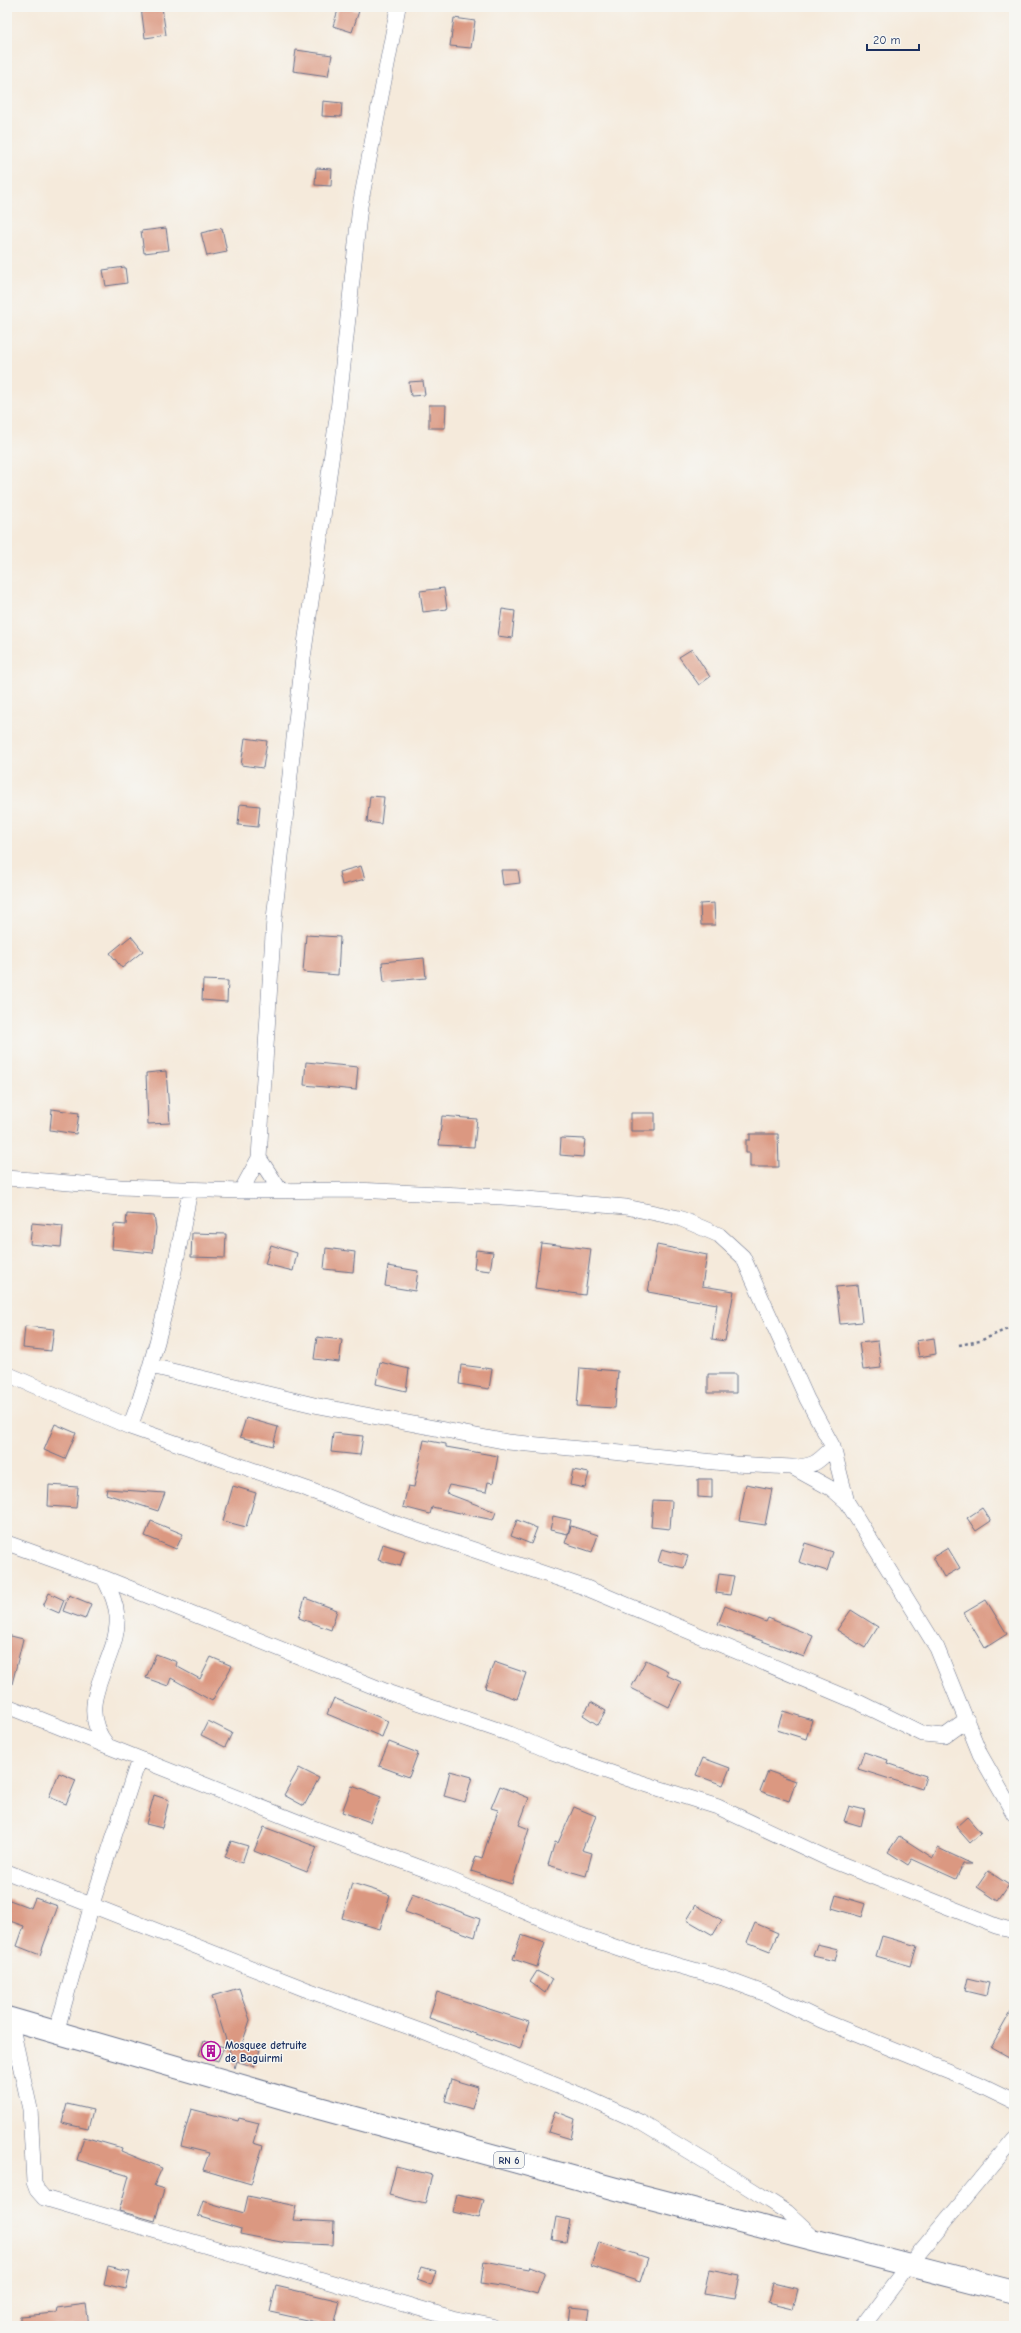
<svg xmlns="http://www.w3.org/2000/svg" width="1021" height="2333" font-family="'Comic Neue',sans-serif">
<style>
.building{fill:#db9881}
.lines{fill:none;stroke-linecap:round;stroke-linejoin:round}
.minor-casing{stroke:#67708a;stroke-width:16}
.primary-casing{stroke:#67708a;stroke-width:24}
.path{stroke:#67708a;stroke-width:2.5;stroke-dasharray:3 3;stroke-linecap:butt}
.minor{stroke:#fff;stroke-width:15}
.primary{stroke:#fff;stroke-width:22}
.labels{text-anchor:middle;stroke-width:3;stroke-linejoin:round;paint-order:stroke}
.shield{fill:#f6f6f2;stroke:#5d6b8a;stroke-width:1}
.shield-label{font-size:10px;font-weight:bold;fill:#1b2f5e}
.poi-label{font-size:11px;font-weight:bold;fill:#1b2f5e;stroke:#f6f6f2;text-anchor:start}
</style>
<rect width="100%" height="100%" fill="#f6f6f2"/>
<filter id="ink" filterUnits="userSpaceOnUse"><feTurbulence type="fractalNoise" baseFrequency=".025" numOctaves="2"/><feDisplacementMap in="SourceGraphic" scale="8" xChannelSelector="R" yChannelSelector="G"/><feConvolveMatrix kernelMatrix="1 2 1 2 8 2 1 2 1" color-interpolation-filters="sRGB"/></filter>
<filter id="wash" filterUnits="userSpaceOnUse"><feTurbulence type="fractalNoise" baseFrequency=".012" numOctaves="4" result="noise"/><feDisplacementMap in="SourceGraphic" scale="16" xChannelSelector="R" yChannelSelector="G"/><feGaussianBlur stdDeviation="0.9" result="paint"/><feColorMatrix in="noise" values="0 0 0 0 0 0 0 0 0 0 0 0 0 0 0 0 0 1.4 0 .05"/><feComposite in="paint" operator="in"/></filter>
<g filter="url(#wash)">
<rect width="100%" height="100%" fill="#f5eadb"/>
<g id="blocks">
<path class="building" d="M141 7H162L166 35 145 38Z
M339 7 359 11 352 32 333 26Z
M454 18 475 21 471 48 450 46Z
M296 50 332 55 328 76 293 71Z
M323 101 342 103 341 117 322 116Z
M316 168 332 169 331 186 315 185Z
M166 228 169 250 144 253 141 231Z
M222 228 227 252 207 256 201 233Z
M125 267 127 283 106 286 103 270Z
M423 381 425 395 411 396 409 382Z
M429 405H446L445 428H429Z
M444 588 447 609 423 612 420 591Z
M502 609 515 611 512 638 498 636Z
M692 649 710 677 699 685 679 657Z
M245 738 267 741 263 768 241 765Z
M370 796 384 797 381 824 367 822Z
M240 804 260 806 258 827 238 825Z
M361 866 365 879 342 885 339 872Z
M501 870H518L520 883 503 885Z
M714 903 715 925H701L700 904Z
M306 935 340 937 338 975 303 972Z
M131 936 143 951 122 968 110 953Z
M424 958 426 978 384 982 382 962Z
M203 980 228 981 227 1002 202 1000Z
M306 1062 358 1067 356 1090 304 1085Z
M166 1071 170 1123 148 1124 146 1073Z
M52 1109 79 1113 76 1134 50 1130Z
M631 1113H655V1131H631Z
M442 1116 477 1119 474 1147 439 1145Z
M750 1134H778L779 1167H750V1153H746V1140H750Z
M561 1138 585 1139 583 1157 560 1155Z
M127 1214 154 1216 156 1228 153 1253 112 1249 114 1224 126 1225Z
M32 1223 63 1226 61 1247 30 1244Z
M192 1233 226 1234 225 1258 191 1257Z
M541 1243 591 1249 585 1295 535 1288Z
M271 1245 297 1253 293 1271 265 1264Z
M657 1245 707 1255 702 1286 734 1291 725 1341 712 1339 717 1304 648 1292Z
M326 1248 355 1252 353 1272 324 1269Z
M476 1250 493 1252 490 1271 474 1269Z
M388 1266 418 1271 415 1291 385 1286Z
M858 1285 862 1322 840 1324 836 1287Z
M25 1326 54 1329 51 1351 23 1348Z
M317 1337 342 1340 339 1362 314 1359Z
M934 1338 936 1354 919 1357 916 1341Z
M878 1341 881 1368 863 1370 859 1343Z
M380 1362 409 1369 406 1391 376 1384Z
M461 1365 492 1369 489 1389 459 1384Z
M580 1368 618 1371 615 1408 577 1406Z
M708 1374H736V1393H708Z
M246 1418 278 1427 273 1446 240 1437Z
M55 1424 76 1433 65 1459 44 1450Z
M333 1433 363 1436 360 1455 331 1452Z
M424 1440 446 1444V1447L498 1456 493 1483 488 1482 486 1492 449 1485 446 1493 496 1512 493 1520 432 1507 430 1514 403 1507 408 1486 414 1487Z
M573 1470 589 1473 585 1488 570 1485Z
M698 1479H712V1498L698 1497Z
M746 1484 772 1489 765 1525 739 1521Z
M49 1485 78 1487 76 1508 48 1506Z
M233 1486 256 1493 246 1527 223 1521Z
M107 1489 165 1493 158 1511 106 1494Z
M653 1500 672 1501 670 1529 651 1527Z
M982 1508 991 1521 976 1531 967 1518Z
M553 1516 571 1520 568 1534 550 1530Z
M517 1520 537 1528 531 1544 511 1536Z
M151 1521 183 1534 176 1549 145 1536Z
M571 1526 598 1535 592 1552 565 1543Z
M805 1543 833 1552 827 1571 799 1562Z
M383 1544 405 1551 400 1566 378 1560Z
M948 1548 960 1568 944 1577 933 1557Z
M662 1549 688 1556 684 1568 658 1562Z
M719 1574 734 1576 730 1595 716 1593Z
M49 1593 64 1600 59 1613 43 1606Z
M69 1595 91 1604 85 1619 63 1611Z
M305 1598 337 1610 331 1630 299 1618Z
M986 1600 1007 1634 985 1648 964 1613Z
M725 1606 766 1622 768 1618 813 1636 804 1657 718 1624Z
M851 1610 878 1627 865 1648 837 1630Z
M7 1635 23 1639 12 1684H7Z
M156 1654 177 1662 176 1666 200 1679 211 1657 232 1666 212 1701 171 1678 168 1686 146 1678Z
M646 1660 668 1671 666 1675 681 1682 669 1707 631 1688Z
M494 1662 526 1673 517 1699 485 1688Z
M334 1698 388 1721 382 1737 327 1714Z
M591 1702 606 1711 598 1725 583 1715Z
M783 1711 812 1720 806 1739 777 1730Z
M208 1721 232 1733 225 1747 201 1735Z
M389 1742 418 1753 409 1777 379 1766Z
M864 1752 888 1760 887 1763 926 1776 922 1789 858 1769Z
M703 1758 730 1768 723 1785 696 1775Z
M299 1768 319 1778 304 1806 284 1795Z
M450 1771 472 1777 465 1802 444 1796Z
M768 1771 796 1781 789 1801 760 1791Z
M59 1773 76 1780 66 1804 49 1797Z
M352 1786 381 1797 370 1822 342 1812Z
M500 1786 529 1798 519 1825 529 1829 512 1884 471 1871 476 1856 482 1858 498 1810 491 1808Z
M154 1795 169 1800 162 1828 146 1824Z
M849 1806 865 1810 861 1826 844 1821Z
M574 1807 596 1816 582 1850 592 1853 586 1876 548 1865 555 1842 558 1843Z
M967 1817 981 1833 970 1843 956 1827Z
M264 1827 317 1847 307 1872 254 1851Z
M899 1836 933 1858 938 1848 972 1864H963L956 1879 912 1859 908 1865 888 1852Z
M231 1841 248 1846 242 1863 225 1857Z
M988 1871 1009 1885 998 1901 977 1887Z
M352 1883 390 1895 380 1929 342 1918Z
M412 1894 480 1919 475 1937 405 1912Z
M836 1895 866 1904 862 1917 832 1908Z
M35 1898 58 1906 40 1955 17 1946 24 1926 7 1920V1899L31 1908Z
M696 1905 722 1920 713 1935 687 1920Z
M755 1923 778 1933 770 1951 747 1942Z
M521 1935 545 1943 537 1967 513 1959Z
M882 1936 917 1946 911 1966 876 1956Z
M817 1944 838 1949 835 1961 813 1956Z
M537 1971 552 1979 545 1993 530 1982Z
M968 1978 989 1983 986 1996 965 1991Z
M239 1988 250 2020 242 2044 260 2050 254 2067 237 2061 235 2068 212 1996Z
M437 1992 529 2022 520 2049 429 2018Z
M1014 2006V2049L1009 2057 991 2047Z
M204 2041 224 2047 218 2061 199 2055Z
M451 2079 478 2087 472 2109 445 2101Z
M67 2104 93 2110 88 2129 62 2123Z
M191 2109 238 2121 239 2118 259 2123 253 2143 263 2146 251 2184 203 2170 209 2153 181 2146Z
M555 2111 575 2119 571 2139 548 2132Z
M84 2137 122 2148 121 2151 162 2168 154 2186 164 2189 155 2221 119 2211 129 2176 77 2160Z
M396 2166 432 2175 425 2204 389 2195Z
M457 2194 484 2200 479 2218 453 2212Z
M248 2196 296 2206 293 2220 334 2222 333 2245 286 2243 240 2234 241 2229 198 2216 203 2201 244 2213Z
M556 2217 570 2220 566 2242 552 2240Z
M599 2242 648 2258 640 2282 591 2266Z
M484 2261 529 2269 530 2266 545 2272 537 2294 520 2289 481 2283Z
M108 2266 130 2271 126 2289 104 2284Z
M422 2267 436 2271 431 2285 417 2280Z
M709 2270 740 2276 735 2299 704 2294Z
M773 2283 798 2289 793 2309 768 2303Z
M276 2286 340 2301 334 2326 270 2312Z
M86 2304 89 2326H20V2316L56 2313 57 2308Z
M570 2307 590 2309 588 2324 568 2322Z"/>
</g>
</g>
<g filter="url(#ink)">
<use href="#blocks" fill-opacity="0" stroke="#67708a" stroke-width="1"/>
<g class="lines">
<defs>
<path id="minor" d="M259 1158 280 1190
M7 1178 120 1187 241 1191 356 1190 502 1197 626 1207 679 1218 719 1235 743 1257 807 1399 833 1447 847 1502 937 1648 980 1754 1014 1814
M241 1191 259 1158 274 919 303 658 338 411 360 206 398 7
M151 1366 314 1405 508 1442 735 1464 792 1467 832 1489 847 1502
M7 1374 130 1427 307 1489 391 1522 584 1587 860 1703 923 1734 945 1736 967 1720
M130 1427C159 1350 175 1270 190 1190
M792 1467C814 1467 818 1462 833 1447
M7 1543 104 1578 390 1693 510 1734 552 1752 626 1778 718 1807 831 1860 996 1926 1014 1931
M104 1578C110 1591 116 1602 117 1616 120 1662 71 1701 107 1745
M7 1706 308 1826 432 1872 580 1935 633 1953 723 1978 769 1995 821 2020 979 2084 1014 2101
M7 1872 305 1989 423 2032 585 2097 640 2122 741 2183 787 2212 816 2239
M10 2019 30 2109 34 2182 37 2190 44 2198 452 2318 492 2326
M56 2033 92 1904 139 1759
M863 2326 909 2265 1014 2139"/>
<path id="primary" d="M7 2018 297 2102 631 2193 1014 2292"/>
</defs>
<use href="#minor" class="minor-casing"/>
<use href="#primary" class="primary-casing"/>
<path class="path" d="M959 1345 980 1341 1014 1326"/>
<use href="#minor" class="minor"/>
<use href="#primary" class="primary"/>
</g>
</g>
<defs>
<symbol id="building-ring" viewBox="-11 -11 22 22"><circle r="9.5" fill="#f6f6f2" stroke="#b5179e" stroke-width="1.5"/><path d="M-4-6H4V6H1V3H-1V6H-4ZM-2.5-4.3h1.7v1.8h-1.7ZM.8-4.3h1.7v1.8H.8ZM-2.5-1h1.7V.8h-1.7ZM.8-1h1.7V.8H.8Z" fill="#b5179e"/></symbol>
</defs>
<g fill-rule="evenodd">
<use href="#building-ring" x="200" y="2040" width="22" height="22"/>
</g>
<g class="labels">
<rect class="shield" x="494" y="2152" width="30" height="16" rx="3"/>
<g class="shield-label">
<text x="509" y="2164">RN 6</text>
</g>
<g class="poi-label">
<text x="225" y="2049">Mosquee detruite<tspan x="225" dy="13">de Baguirmi</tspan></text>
</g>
</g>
<rect width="1021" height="2333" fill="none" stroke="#f6f6f2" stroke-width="24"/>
<path d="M867 44v6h52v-6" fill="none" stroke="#1b2f5e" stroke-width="2"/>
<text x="873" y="44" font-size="12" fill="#1b2f5e" stroke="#f6f6f2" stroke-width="3" paint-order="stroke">20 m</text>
</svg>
